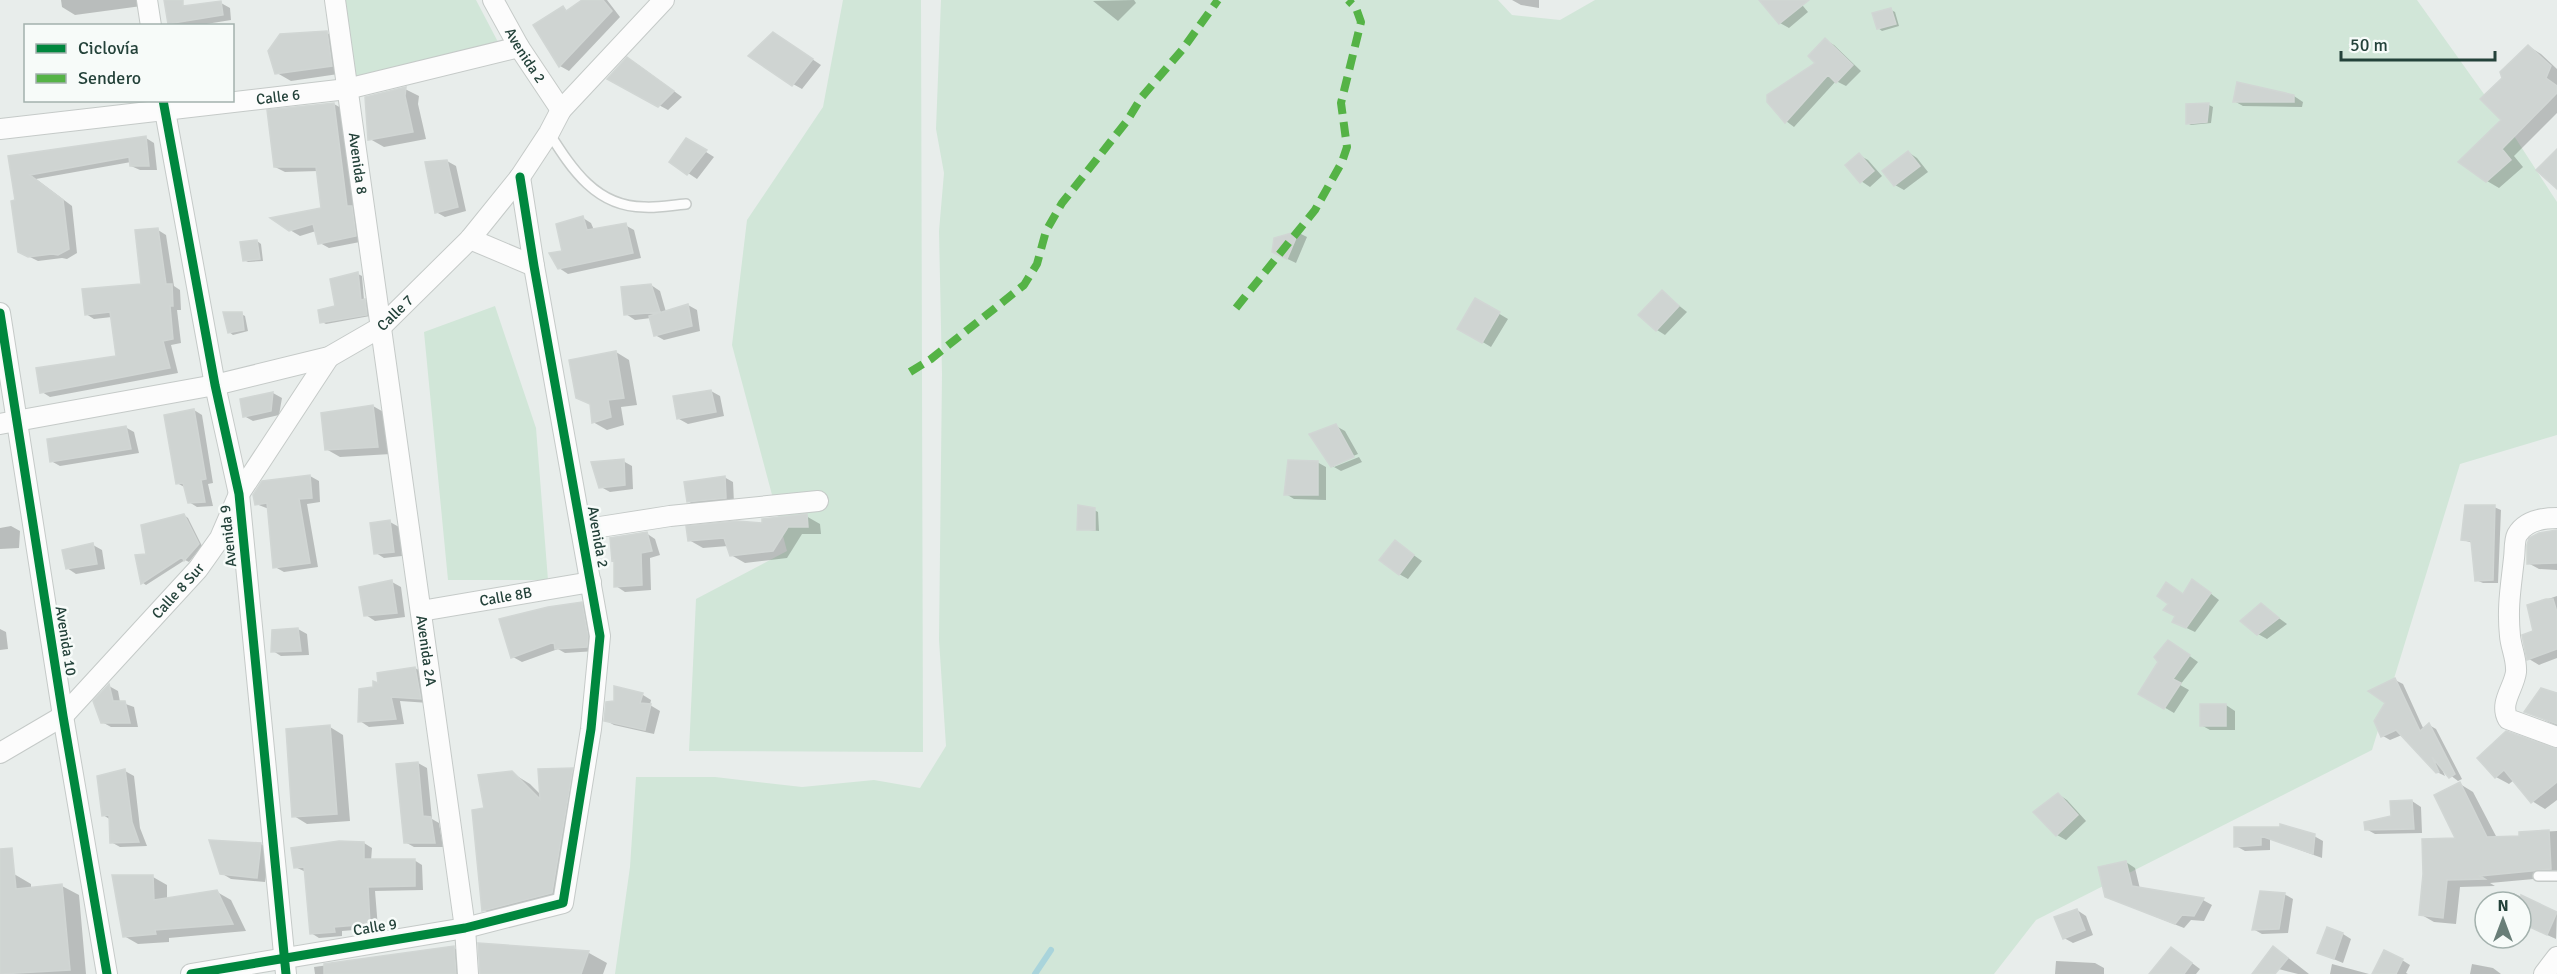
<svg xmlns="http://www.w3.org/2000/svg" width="2557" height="974" font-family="Signika,sans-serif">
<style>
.green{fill:#d1e6d8}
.shadow{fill:#0003}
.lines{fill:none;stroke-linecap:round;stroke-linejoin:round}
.stream{stroke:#a9d4db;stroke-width:6}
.building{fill:#cfd4d2;stroke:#d1d6d4;stroke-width:1.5}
.lane-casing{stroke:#c5cac8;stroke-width:12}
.street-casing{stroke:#c5cac8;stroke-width:22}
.lane{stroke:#fcfcfc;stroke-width:9}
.street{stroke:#fcfcfc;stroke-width:20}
.quiet{stroke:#55b346;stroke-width:8;stroke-dasharray:15 8;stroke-linecap:butt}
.cycleway-casing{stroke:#f7fbf9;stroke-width:13}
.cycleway{stroke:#00873e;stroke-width:9}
.labels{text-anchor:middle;stroke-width:5;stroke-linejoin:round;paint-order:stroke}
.street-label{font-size:15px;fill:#24423a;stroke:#f7fbf9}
</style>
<rect width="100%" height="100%" fill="#e8edeb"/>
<path class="green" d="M340 0H476L498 42 351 81Z
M843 0H921L923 752 689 751 696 599 787 551 732 345 747 220 823 107Z
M941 0H1498L1512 15 1560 20 1595 0H2417L2516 139 2557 202V435L2460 464 2372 750 2036 920 1994 974H615L630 867 636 777H715L802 787 874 780 920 788 946 746 939 640 942 374 939 231 944 173 936 129Z
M495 306 536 428 548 580H448L424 332Z"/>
<path class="shadow" d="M61 0H151L149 5 75 15 62 7Z
M584 0H607L620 17 569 71 560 66 535 26 563 8 568 11Z
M1134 0 1136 3 1118 21 1093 1Z
M1512 0H1539V8L1521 5Z
M1762 0H1798L1808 12 1789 28 1780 23Z
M221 3 230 8 231 20 194 26H174L169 23Z
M1891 10 1895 12 1899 26 1882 31 1878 28Z
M327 33 341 41 345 73 291 81 277 73Z
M782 39 821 65 802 89 793 84Z
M1825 40 1834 45 1861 71 1846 86 1836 81 1794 127 1786 121 1817 63Z
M2528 46 2541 54 2557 69V113L2514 156 2523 167 2499 188 2487 181 2503 120 2504 79Z
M628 59 637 64 682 97 668 110 609 78Z
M405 89 419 96 418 104 426 139 384 147 370 139Z
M2294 96 2303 102 2302 107 2243 106 2234 101Z
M334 104 343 109 365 241 329 248 320 243 316 231 300 236 290 230 323 210 318 171 285 172 275 167Z
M2209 105 2213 107 2211 123 2191 125 2187 123Z
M146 138 154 143 157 170H140L131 166V162L36 179 72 206 77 253 67 259 62 258 38 261 28 256 10 157Z
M687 140 714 157 697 179 688 173Z
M1908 152 1917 158 1928 172 1904 190 1895 185Z
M1859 155 1868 160 1882 176 1870 187 1861 181Z
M447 161 456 166 466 211 445 217 436 212Z
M583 218 591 223 594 230 625 225 634 230 641 258 568 274 559 268 563 252Z
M158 230 166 235 174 286 180 290 181 310H177L181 343 171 345 178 373 50 397 42 392 118 357 112 317 94 319 86 314 142 286Z
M1299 233 1307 237 1296 263 1273 252 1275 239Z
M257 241 261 244 263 261 248 262 244 260Z
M358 274 362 276 364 300 368 302 370 316 326 324 322 322 336 307Z
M651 285 660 291 666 312 688 305 697 310 700 331 664 340 655 335 651 318 635 320 626 314Z
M1662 292 1687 312 1665 335 1657 330Z
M1476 300 1508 319 1491 347 1459 328Z
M241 314 245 316 248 331 233 335 229 332Z
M616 352 629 360 637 405 621 407 624 425 607 430 593 422 591 405 578 397Z
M711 391 720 396 724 416 688 424 679 419Z
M273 393 282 398 279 415 253 421 244 416Z
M373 406 387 414 391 454 340 457 326 449Z
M194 410 202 415 213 483 208 484 213 506 197 507 189 502 186 488 177 483Z
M1336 426 1345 431 1358 454 1334 464V467L1332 466Z
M125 427 134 432 139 453 60 466 51 461Z
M1359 457 1362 462 1341 471 1334 467Z
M623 461 632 466 633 489 610 492 601 487Z
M1317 462 1326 467V500L1294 499 1286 494Z
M310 476 319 481 320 502 307 504 318 567 284 572 275 567 269 509 256 504Z
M724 477 733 482 734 503 697 507 688 501Z
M2494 507 2501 510 2498 583H2483L2476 580 2473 543 2463 540Z
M1094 510 1098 512 1099 531 1079 529Z
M184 515 188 518 202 546 189 562 185 560 146 585 143 583 148 555Z
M806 516 820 524 821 534H802L787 558 745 563 731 555 728 546 703 548 689 540Z
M390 522 399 527 402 556 384 558 376 553Z
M11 526 20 531 19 548 0 549V528Z
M2557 531V570L2539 569 2528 563Z
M646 533 655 539 660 555 650 558 651 590 625 592 616 586V561L613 560Z
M1395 542 1422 561 1408 579 1399 574Z
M93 545 102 550 105 569 76 574 67 568Z
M392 582 401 587 405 617 375 621 366 615Z
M2201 586 2219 600 2195 632 2174 622 2184 595Z
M2557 596V658L2539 665 2529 659 2535 632 2528 606Z
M581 603 590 608 596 651 565 653 558 649 522 662 513 657Z
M2261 605 2287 624 2267 639 2258 634Z
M0 629 6 632 8 649 0 650Z
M298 629 307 634 309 655 281 656 273 651Z
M2177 647 2198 662 2180 685 2189 690 2174 713 2140 693 2160 662Z
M415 668 424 673 429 703 400 701 404 724 369 727 360 721 374 689Z
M2395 680 2403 684 2424 730 2429 725 2436 729 2462 779 2458 781 2442 769 2445 776 2437 772 2402 735 2390 740 2383 736 2387 702Z
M109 686 118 691 120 702 134 707 138 727H111L102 722Z
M616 688 643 695 651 700 650 705 660 711 654 734 614 725 605 720 616 702Z
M2557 695V726L2526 711Z
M2226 705 2235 711V730H2210L2201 725Z
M330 727 343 735 350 821 307 824 294 816Z
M2557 749V800L2545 809 2532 801 2514 780 2509 784 2496 777 2479 758Z
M418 763 427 768 432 819 439 823 443 847H414L405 842 397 765Z
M572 769 590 780 569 903 502 920 484 910 485 810 512 773 530 784 541 795Z
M125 771 134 776 140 828 147 846 120 847 111 842V820L103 815Z
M2460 784 2473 792 2497 838 2521 837V833L2557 831V877L2490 883 2495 886 2460 887 2456 924 2434 922 2420 914 2458 840Z
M2058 794 2067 800 2086 821 2066 840 2057 835Z
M2412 801 2421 807 2422 833 2375 834 2366 829 2392 817Z
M2235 828 2314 836 2323 841 2322 858 2270 839V850L2245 851 2236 846Z
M364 843 372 848 371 861 414 860 422 865 423 890 375 891 378 928 342 931V936L319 938 311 933 306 872 295 867Z
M261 844 270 850 265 882 231 879 221 873Z
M2126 862 2135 868 2140 889 2203 900 2212 905 2204 921 2191 920 2184 928 2116 901Z
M0 872 14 874 31 884V889L62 886 79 895 86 974H0Z
M153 877 167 885V900L217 892 231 900 246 931 169 938V942L138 944 124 936Z
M2513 893 2557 913 2556 939 2521 923V902H2508Z
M2284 894 2293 899 2288 933 2262 934 2253 929Z
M2077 910 2086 916 2093 935 2073 943 2064 938Z
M2343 934 2351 939 2343 963 2319 953Z
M480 945 589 953 607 963 603 974H482Z
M454 948 471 958 472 974H315L314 967Z
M2282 953 2309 974H2298L2271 967Z
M2180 954 2200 969 2196 974H2151Z
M2402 960 2410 965 2406 973 2408 974H2374Z
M2056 961 2095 963 2104 968V974H2055Z
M2332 964 2369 974H2330Z
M2472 964 2493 968 2501 974H2470Z"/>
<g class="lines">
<path class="stream" d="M1035 974 1051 950"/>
</g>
<path class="building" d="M164 0H183V6L221 1 223 15 168 24Z
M582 0H603L612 11 559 67 533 25 563 6 566 11Z
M1759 0H1809L1779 24Z
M1891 8 1896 24 1877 29 1872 13Z
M327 31 332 66 275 74 268 51 280 34Z
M773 32 813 59 792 86 748 56Z
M1825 38 1853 65 1836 83 1828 75 1785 123 1767 102V95L1815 63 1808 56Z
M2528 45 2551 66 2546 78 2557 86V93L2502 149 2511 160 2486 182 2458 162 2501 120 2480 99 2502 78 2500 72Z
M627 57 674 91 658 107 607 79Z
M2237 82 2294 95V102H2233Z
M406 87 405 96 413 132 368 140 365 97Z
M334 103 347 206H352L356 236 318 244 313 224 289 231 270 218 321 208 316 167H274L267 110Z
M2209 103 2207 122 2186 124V104Z
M146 136 149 166H130L129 157 30 175 63 200 69 249 58 255 52 254 28 257 18 252 11 201 15 200 8 156Z
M686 138 707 150 687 175 669 162Z
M2557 149V189L2536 170Z
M1908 151 1920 166 1894 186 1882 171Z
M1859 153 1874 171 1860 183 1845 165Z
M447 160 458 207 435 213 425 162Z
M583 216 587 230 626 223 633 253 558 269 549 253 562 251 556 224Z
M158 228 166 284H172L173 306H170L173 339 163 341 170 368 40 393 36 368 116 356 110 312 85 315 82 289 141 284 135 230Z
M1299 231 1287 259 1272 252 1274 238Z
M257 240 260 259 243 261 240 242Z
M358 272 361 300 365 299 367 315 320 323 318 310 335 306 330 279Z
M651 284 660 312 624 315 621 287Z
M1662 290 1679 306 1656 331 1638 315Z
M1475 298 1500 312 1482 343 1457 329Z
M688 304 692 326 654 336 649 316Z
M223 312H242L244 330 228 333Z
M616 351 624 398 608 400 611 417 592 423 590 404 576 398 569 360Z
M711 390 716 412 677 419 673 396Z
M273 392 271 411 243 417 240 399Z
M373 405 378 447 325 450 321 413Z
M194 409 206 479 201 480 205 502 188 503 183 483 176 484 164 415Z
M1336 424 1354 457 1331 467 1309 434Z
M126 426 131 449 50 462 47 439Z
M624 459 625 485 599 488 591 462Z
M1288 460 1318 461V495H1284Z
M310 475 312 498 299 499 310 563 273 568 267 503 255 505 253 495 262 481Z
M725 476 726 498 687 502 684 482Z
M1078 505 1095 508V530H1077Z
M2465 505H2495L2493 580 2475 581 2471 541 2461 540Z
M184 514 199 544 184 561 182 557 141 584 135 555 146 554 141 525Z
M807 514 808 527H788L773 551 730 556 724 538 688 541 686 526 737 521 762 523V519Z
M390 520 394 552 374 554 370 523Z
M2557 530V563L2527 564V545L2529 538 2539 533Z
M647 532 652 551 641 553 642 585 614 587V560L612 561 610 538Z
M1395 540 1414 555 1399 575 1379 560Z
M93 543 97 564 66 569 62 550Z
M2192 579 2211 593 2186 628 2172 622 2175 616 2163 610 2168 604 2157 596 2166 582 2183 594Z
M392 580 397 613 364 616 359 587Z
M2546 599H2553L2557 612V649L2527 660 2522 635 2533 631 2527 605Z
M582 602 588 636 587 647 555 649 554 642 511 658 499 619 548 607Z
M2261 603 2279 618 2257 635 2240 621Z
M298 628 301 651 271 652 272 630Z
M2168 640 2190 655 2173 679 2181 683 2164 709 2138 694 2158 662 2154 657Z
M415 667 421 699 391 697 396 719 358 722 359 689 373 687V681L378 683 377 673Z
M2395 678 2420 731 2429 723 2455 774 2449 778 2432 757 2439 772 2436 773 2396 730 2381 737 2374 721 2385 703 2368 691Z
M109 684 113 701H125L130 723H101L93 701Z
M614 686 643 693 640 703 651 704 645 730 604 721 606 702 614 701Z
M2541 688 2557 693V724L2524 712Z
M2200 704H2226V726H2200Z
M330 725 337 814 292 817 286 729Z
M2506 731 2557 749V782L2531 803 2504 770 2495 778 2477 758Z
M418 762 423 816 431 817 435 843H404L396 764Z
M573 768 552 893 482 911 472 810 484 808 478 775 512 771 540 799 538 769Z
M125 769 132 822 139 842 110 843 109 815 102 816 97 776Z
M2460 782 2487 837 2519 836V832L2549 830 2551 869 2480 876 2485 879 2447 880 2443 918 2419 915 2423 874 2422 839 2455 838 2434 795Z
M2058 793 2078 815 2056 836 2033 812Z
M2412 800 2414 829 2365 830 2364 822 2391 816 2390 801Z
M2280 824 2315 834 2313 854 2261 836V845L2234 847V827H2280Z
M209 840 261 843 257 878 220 874Z
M339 841 364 842V859H415V886L368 887 370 924 334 927 335 932 310 934 304 867 294 868 291 848Z
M12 848 16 889 62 884 70 970 0 974V849Z
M2126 861 2132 886 2204 898 2194 916 2182 915 2175 924 2105 897 2098 867Z
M112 875H153L154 900 217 890 233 924 155 930 156 934 123 937Z
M2260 891 2285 893 2279 929 2252 930Z
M2521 895 2557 912 2547 935 2521 923Z
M2077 909 2085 930 2063 939 2054 917Z
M2327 927 2343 933 2334 959 2317 953Z
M478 943 589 951 581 974H480Z
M454 946 456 974H324V964Z
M2273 946 2288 958 2275 974H2252Z
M2171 947 2192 963 2184 974H2149Z
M2384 950 2403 959 2396 974H2372Z"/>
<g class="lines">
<defs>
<path id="lane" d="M549 133C572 169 596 207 644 207 658 208 672 205 686 204
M2538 876H2557"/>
<g id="street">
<path d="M147 0 151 26"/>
<path id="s1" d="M335 0 465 928 468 974"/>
<path id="s2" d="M493 0 519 47 561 110"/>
<path d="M163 100 215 385 239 494 286 974"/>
<path id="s3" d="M0 129 347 89 519 47"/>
<path d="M470 239 534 266"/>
<path d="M0 313 63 716 107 974"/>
<path id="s4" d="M0 424 215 385 329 357 381 327 470 239 520 177 549 133 561 110 664 0"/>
<path d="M2557 518C2543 518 2525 521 2517 535 2514 541 2515 552 2514 558 2511 587 2507 606 2510 636 2511 648 2517 659 2516 672 2514 688 2499 703 2508 719L2557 737"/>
<path d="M581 530 670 516 818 501"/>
<path id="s5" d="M421 611 591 582"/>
<path id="s6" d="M0 753 63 716 198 569 220 538 239 494 329 357"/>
<path d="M191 974 465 928 563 903 591 729 600 636 534 266 520 177"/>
<path d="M2544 974 2557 957"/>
</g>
</defs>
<use href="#lane" class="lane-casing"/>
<use href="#street" class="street-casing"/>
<use href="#lane" class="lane"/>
<use href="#street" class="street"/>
<path class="quiet" d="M1236 308 1315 210 1342 162 1347 147 1341 103 1361 22 1356 8 1348 0
M910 372 931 359 1024 285 1037 264 1046 231 1062 203 1127 121 1141 98 1182 50 1218 0"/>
<defs>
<path id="cycleway" d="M163 100 215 385 239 494 286 974
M0 313 63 716 107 974
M191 974 465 928 563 903 591 729 600 636 534 266 520 177"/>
</defs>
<use href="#cycleway" class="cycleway-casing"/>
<use href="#cycleway" class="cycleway"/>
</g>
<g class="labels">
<g class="street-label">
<text dy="5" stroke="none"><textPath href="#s2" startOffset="64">Avenida 2</textPath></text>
<text dy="5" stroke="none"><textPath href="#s3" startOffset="280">Calle 6</textPath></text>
<text dy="5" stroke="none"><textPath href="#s1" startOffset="165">Avenida 8</textPath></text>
<text dy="5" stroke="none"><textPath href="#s4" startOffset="416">Calle 7</textPath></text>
<text transform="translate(228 536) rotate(-96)" y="5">Avenida 9</text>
<text transform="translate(598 537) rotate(80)" y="5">Avenida 2</text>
<text dy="5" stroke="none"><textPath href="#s6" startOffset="243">Calle 8 Sur</textPath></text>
<text dy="5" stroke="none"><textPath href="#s5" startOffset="86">Calle 8B</textPath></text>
<text transform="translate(66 641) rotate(81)" y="5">Avenida 10</text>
<text dy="5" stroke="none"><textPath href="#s1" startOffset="657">Avenida 2A</textPath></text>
<text transform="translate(375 927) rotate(-9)" y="5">Calle 9</text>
</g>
</g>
<rect x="24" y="24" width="210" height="78" fill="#f7fbf9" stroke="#a3b1ad" stroke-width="1.5"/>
<rect x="36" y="44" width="30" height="9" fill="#00873e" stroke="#a3b1ad" stroke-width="1.5"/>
<text x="78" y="54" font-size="18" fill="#24423a">Ciclovía</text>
<rect x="36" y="74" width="30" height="9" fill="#55b346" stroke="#a3b1ad" stroke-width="1.5"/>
<text x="78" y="84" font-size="18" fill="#24423a">Sendero</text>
<g transform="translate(2503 920)"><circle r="28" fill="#f7fbf9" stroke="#a3b1ad" stroke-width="1.5"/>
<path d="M0-4.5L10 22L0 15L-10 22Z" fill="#697e78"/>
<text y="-9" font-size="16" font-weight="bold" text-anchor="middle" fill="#24423a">N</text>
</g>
<path d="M2341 51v9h154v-9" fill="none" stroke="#24423a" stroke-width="3"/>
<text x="2350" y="51" font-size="18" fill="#24423a" stroke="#f7fbf9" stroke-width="4.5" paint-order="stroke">50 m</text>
</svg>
